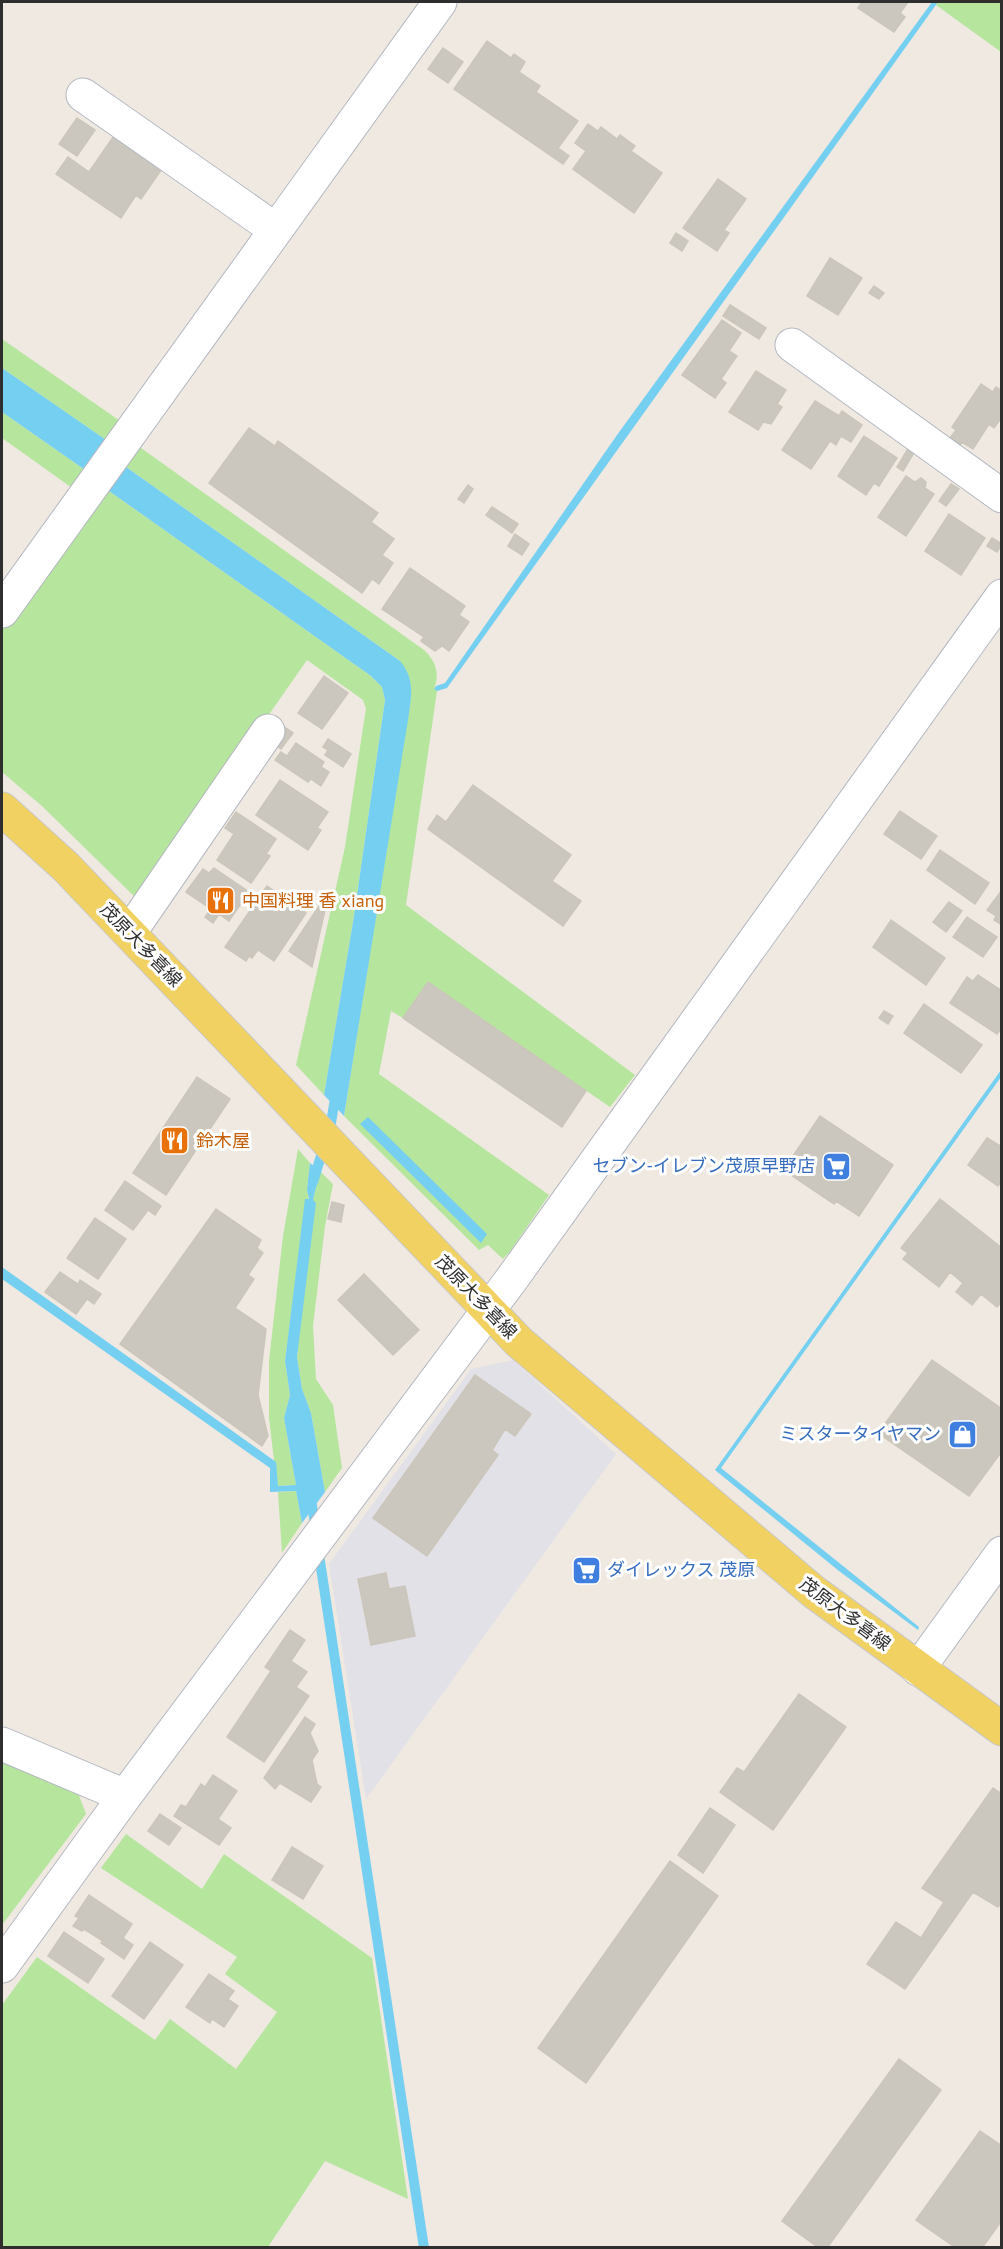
<svg xmlns="http://www.w3.org/2000/svg" width="1003" height="2249" font-family="'PT Sans','Noto Sans JP',sans-serif">
<style>
.industrial{fill:#e3e1e8}
.green{fill:#b6e59e}
.water{fill:#75cff0}
.lines{fill:none;stroke-linecap:round;stroke-linejoin:round}
.stream{stroke:#75cff0;stroke-width:10}
.building{fill:#cbc7bf;stroke:#cbc5ba;stroke-width:1.5}
.minor-casing{stroke:#b4b7c1;stroke-width:35}
.major-casing{stroke:#c9c9c9;stroke-width:35}
.minor{stroke:#fff;stroke-width:33}
.major{stroke:#f2d163;stroke-width:33}
.labels{text-anchor:middle;stroke-width:6;stroke-linejoin:round;paint-order:stroke}
.food-label{font-size:18px;fill:#c56008;stroke:#fff;text-anchor:start}
.street-label{font-size:18px;fill:#2e2e2e;stroke:#fff}
.shop-label{font-size:18px;fill:#366cbe;stroke:#fff;text-anchor:end}
</style>
<rect width="100%" height="100%" fill="#efe9e1"/>
<path class="industrial" d="M513 1360 616 1454 366 1799 329 1564 471 1369Z"/>
<path class="green" d="M938 2H1001V52L936 5Z
M2 339 123 423 109 442 2 368Z
M2 412 88 472 75 490 2 438Z
M134 443 424 650C436 661 440 674 434 689L437 691 406 905 635 1075 610 1107 428 982 403 1018 391 1011 379 1074 549 1195 511 1250 503 1259 488 1245 479 1250 344 1116 411 694 400 661 119 462Z
M102 486 371 676 382 687 385 700 354 916 324 1095 296 1065 345 847 364 721 366 709 363 700 307 660 139 901 43 807 2 772V630Z
M298 1149 310 1163 307 1190 309 1200 306 1199 285 1361 290 1395 284 1418 296 1485 277 1486 269 1418V1361L283 1236Z
M320 1171 333 1184 325 1226 313 1326 316 1379 333 1405 342 1468 325 1492 311 1413 302 1389 297 1357 313 1200Z
M296 1491 302 1523 282 1553 278 1492Z
M2 1753 75 1785 86 1814 2 1925Z
M126 1834 202 1889 224 1854 372 1958 408 2199 325 2161 268 2247H2V2005L37 1957 155 2040 170 2019 236 2069 277 2012 225 1974 237 1957 101 1868Z"/>
<path class="water" d="M932 2H938L447 688 437 691 434 689 436 686 445 683 617 435Z
M2 368 109 442 88 472 2 412Z
M119 462 400 661C416 680 411 698 408 720L344 1116 324 1095 354 916 385 700 382 687 371 676 102 486Z
M1001 1070V1077L721 1468 919 1627 918 1630 839 1571 715 1470Z
M368 1117 487 1234 481 1243 360 1124Z
M310 1163 320 1171 313 1200 316 1203 297 1357 302 1389 311 1413 325 1492 302 1523 296 1491 270 1492V1468L2 1279V1267L276 1462 278 1486 296 1485 284 1418 290 1395 285 1361 305 1199H309L307 1190Z"/>
<g class="lines">
<path class="stream" d="M313 1182 331 1123 336 1092
M310 1494 316 1529
M318 1548 424 2248"/>
</g>
<path class="building" d="M862 2H908L900 13 905 17 894 32 858 8Z
M487 41 511 58 514 54 525 62 519 72 540 86 536 92 578 121 558 148 569 156 563 164 454 89Z
M443 48 463 62 448 83 428 69Z
M77 118 95 130 77 156 59 144Z
M588 124 598 131 601 127 617 139 620 135 635 146 631 151 662 173 634 213 573 169 586 151 575 143Z
M116 133 164 166 141 199 136 195 121 218 56 174 68 157 89 172Z
M718 179 746 199 724 230 729 233 717 251 683 228Z
M676 233 688 241 682 251 670 243Z
M830 258 862 278 838 315 807 296Z
M874 286 884 293 879 299 869 293Z
M730 305 766 328 759 339 723 316Z
M722 320 741 333 729 351 737 356 721 379 726 383 715 398 682 375Z
M756 371 786 390 777 404 782 407 771 424 763 422 758 430 729 412Z
M981 384 993 392 996 387 1002 391 1000 402 1002 403V417L994 428 989 424 973 449 962 442 960 445 950 438 956 430 952 427Z
M815 401 839 416 842 411 862 425 851 442 841 436 836 445 830 441 811 469 782 450Z
M249 428 275 446 278 441 378 513 371 522 394 539 382 555 393 563 379 584 372 579 362 593 209 483Z
M864 436 897 458 879 486 874 483 866 495 838 476Z
M909 447 915 451 903 471 897 467Z
M906 476 915 482 921 478 926 482 925 488 934 494 906 536 878 517Z
M951 484 959 489 946 506 939 501Z
M468 485 473 489 464 503 458 499Z
M492 507 518 524 512 533 486 515Z
M949 514 985 538 961 575 925 551Z
M515 534 529 544 522 555 508 546Z
M992 538 1002 544 997 552 987 546Z
M410 568 465 606 459 615 469 622 449 651 442 646 435 651 421 641 424 637 382 609Z
M324 676 348 693 322 729 298 713Z
M286 728 293 733 281 749 275 744Z
M328 739 351 754 343 767 325 755 328 750 323 747Z
M296 743 324 762 321 767 329 772 321 786 311 779 308 782 275 760 281 752 287 756Z
M280 780 328 812 317 828 321 830 308 850 256 815Z
M473 785 571 855 552 881 581 901 563 926 428 829 437 815 446 822Z
M900 811 937 836 921 859 884 834Z
M236 812 276 839 266 854 270 856 251 883 217 860 234 834 225 828Z
M940 850 989 883 975 904 927 870Z
M214 868 249 892 229 921 219 914 213 923 205 917 211 909 186 892 203 869 209 873Z
M267 886 306 913 274 961 258 950 252 958 249 956 246 961 225 947Z
M1002 890V925L994 920 996 916 987 910Z
M949 902 962 911 946 932 933 922Z
M319 906 325 910 312 967 289 951Z
M967 917 997 937 983 957 953 937Z
M891 920 945 958 926 985 873 947Z
M978 975 1002 991V1027L997 1034 950 1003 967 977 973 981Z
M428 982 586 1091 562 1127 403 1018Z
M924 1004 982 1045 961 1073 904 1033Z
M884 1011 893 1016 888 1024 879 1018Z
M197 1077 230 1099 166 1195 133 1173Z
M820 1116 893 1165 859 1216 836 1201 834 1204 779 1167 785 1157 791 1159Z
M987 1138 1002 1147V1180L998 1186 968 1165Z
M125 1181 161 1206 155 1215 148 1210 133 1230 105 1210Z
M940 1199 1002 1248V1301L997 1307 981 1294 972 1305 956 1292 963 1283 950 1272 939 1287 903 1259 908 1253 901 1248Z
M332 1202 344 1205 341 1222 328 1219Z
M216 1209 261 1240 257 1248 263 1253 248 1275 254 1279 235 1308 266 1329 258 1395 268 1436 262 1446 120 1344Z
M95 1218 126 1239 98 1279 67 1258Z
M60 1272 78 1284 80 1280 101 1294 94 1304 87 1299 76 1314 45 1292Z
M364 1274 419 1330 393 1355 338 1300Z
M932 1360 1002 1409V1451L969 1496 878 1433Z
M475 1375 531 1414 515 1436 505 1429 492 1450 498 1455 427 1556 373 1518Z
M386 1573 389 1589 405 1586 415 1636 371 1645 358 1579Z
M290 1630 305 1640 291 1661 307 1672 296 1687 309 1696 264 1762 227 1737 271 1671 265 1667Z
M799 1694 846 1727 773 1830 720 1792 737 1768 744 1772Z
M305 1717 315 1724 310 1733 318 1751 312 1760 317 1784 321 1787 311 1802 280 1783 275 1789 264 1778Z
M213 1775 237 1791 218 1819 231 1828 219 1845 174 1816 181 1805 186 1807 201 1784 205 1787Z
M993 1788 1002 1794V1902L998 1907 973 1892 905 1989 867 1964 896 1922 921 1938 944 1902 922 1888Z
M710 1808 735 1825 703 1873 678 1855Z
M160 1814 181 1828 169 1845 148 1831Z
M292 1847 323 1866 303 1899 272 1880Z
M670 1861 718 1896 586 2083 538 2048Z
M89 1895 132 1924 123 1938 133 1945 124 1959 101 1943 103 1941 84 1929 82 1931 73 1926 79 1918 75 1916Z
M64 1932 104 1959 88 1983 48 1956Z
M150 1942 183 1965 144 2019 112 1996Z
M209 1974 234 1991 228 1999 238 2006 224 2027 212 2019 210 2023 186 2007Z
M899 2059 941 2090 827 2248H819L782 2221Z
M980 2131 1002 2146V2220L982 2248H956L916 2220Z"/>
<g class="lines">
<defs>
<path id="minor" d="M83 95 276 230
M792 345 1002 496
M2 611 440 2
M130 932 268 731
M918 1669 1002 1553
M2 1744 125 1796
M2 1966 125 1796 511 1280 1002 596"/>
<path id="major" d="M2 809 66 867 519 1342 814 1592 1002 1729"/>
</defs>
<use href="#minor" class="minor-casing"/>
<use href="#major" class="major-casing"/>
<use href="#minor" class="minor"/>
<use href="#major" class="major"/>
</g>
<defs>
<symbol id="restaurant-square" viewBox="-11 -11 22 22"><rect x="-9" y="-9" width="18" height="18" rx="4" fill="#e8710a" stroke="#fff"/><path d="M-5-6h1v4h1v-4h1v4h1v-4h1v5L-1.5 .5V6h-2V.5L-5-1ZM5-6V6H3V1.5H1.5Q1.5-4 5-6Z" fill="#fff"/></symbol>
<symbol id="supermarket-square" viewBox="-11 -11 22 22"><rect x="-9" y="-9" width="18" height="18" rx="4" fill="#3f7fe0" stroke="#fff"/><path d="M-6-5.5h2.5l.6 2H6L4.5 2H-2.5L-4.4-4H-6ZM-1.5 3.2a1.3 1.3 0 1 0 .1 0ZM3 3.2a1.3 1.3 0 1 0 .1 0Z" fill="#fff"/></symbol>
<symbol id="shop-square" viewBox="-11 -11 22 22"><rect x="-9" y="-9" width="18" height="18" rx="4" fill="#3f7fe0" stroke="#fff"/><path d="M-5-2.5h2.3a2.7 3.5 0 0 1 5.4 0H5L5.5 6h-11ZM-1.5-2.5h3a1.5 2.3 0 0 0-3 0Z" fill="#fff"/></symbol>
</defs>
<g fill-rule="evenodd">
<use href="#restaurant-square" x="204" y="884" width="33" height="33"/>
<use href="#restaurant-square" x="158" y="1124" width="33" height="33"/>
<use href="#supermarket-square" x="820" y="1150" width="33" height="33"/>
<use href="#shop-square" x="946" y="1418" width="33" height="33"/>
<use href="#supermarket-square" x="570" y="1554" width="33" height="33"/>
</g>
<g class="labels">
<g class="food-label">
<text x="242" y="907">中国料理 香 xiang</text>
<text x="196" y="1147">鈴木屋</text>
</g>
<g class="street-label">
<text transform="translate(141 945) rotate(46)" y="6">茂原大多喜線</text>
<text transform="translate(476 1297) rotate(46)" y="6">茂原大多喜線</text>
<text transform="translate(845 1614) rotate(37)" y="6">茂原大多喜線</text>
</g>
<g class="shop-label">
<text x="815" y="1172">セブン-イレブン茂原早野店</text>
<text x="941" y="1440">ミスタータイヤマン</text>
<text x="607" y="1576" text-anchor="start">ダイレックス 茂原</text>
</g>
</g>
<rect width="1003" height="2249" fill="none" stroke="#2e2e2e" stroke-width="6"/>
</svg>
